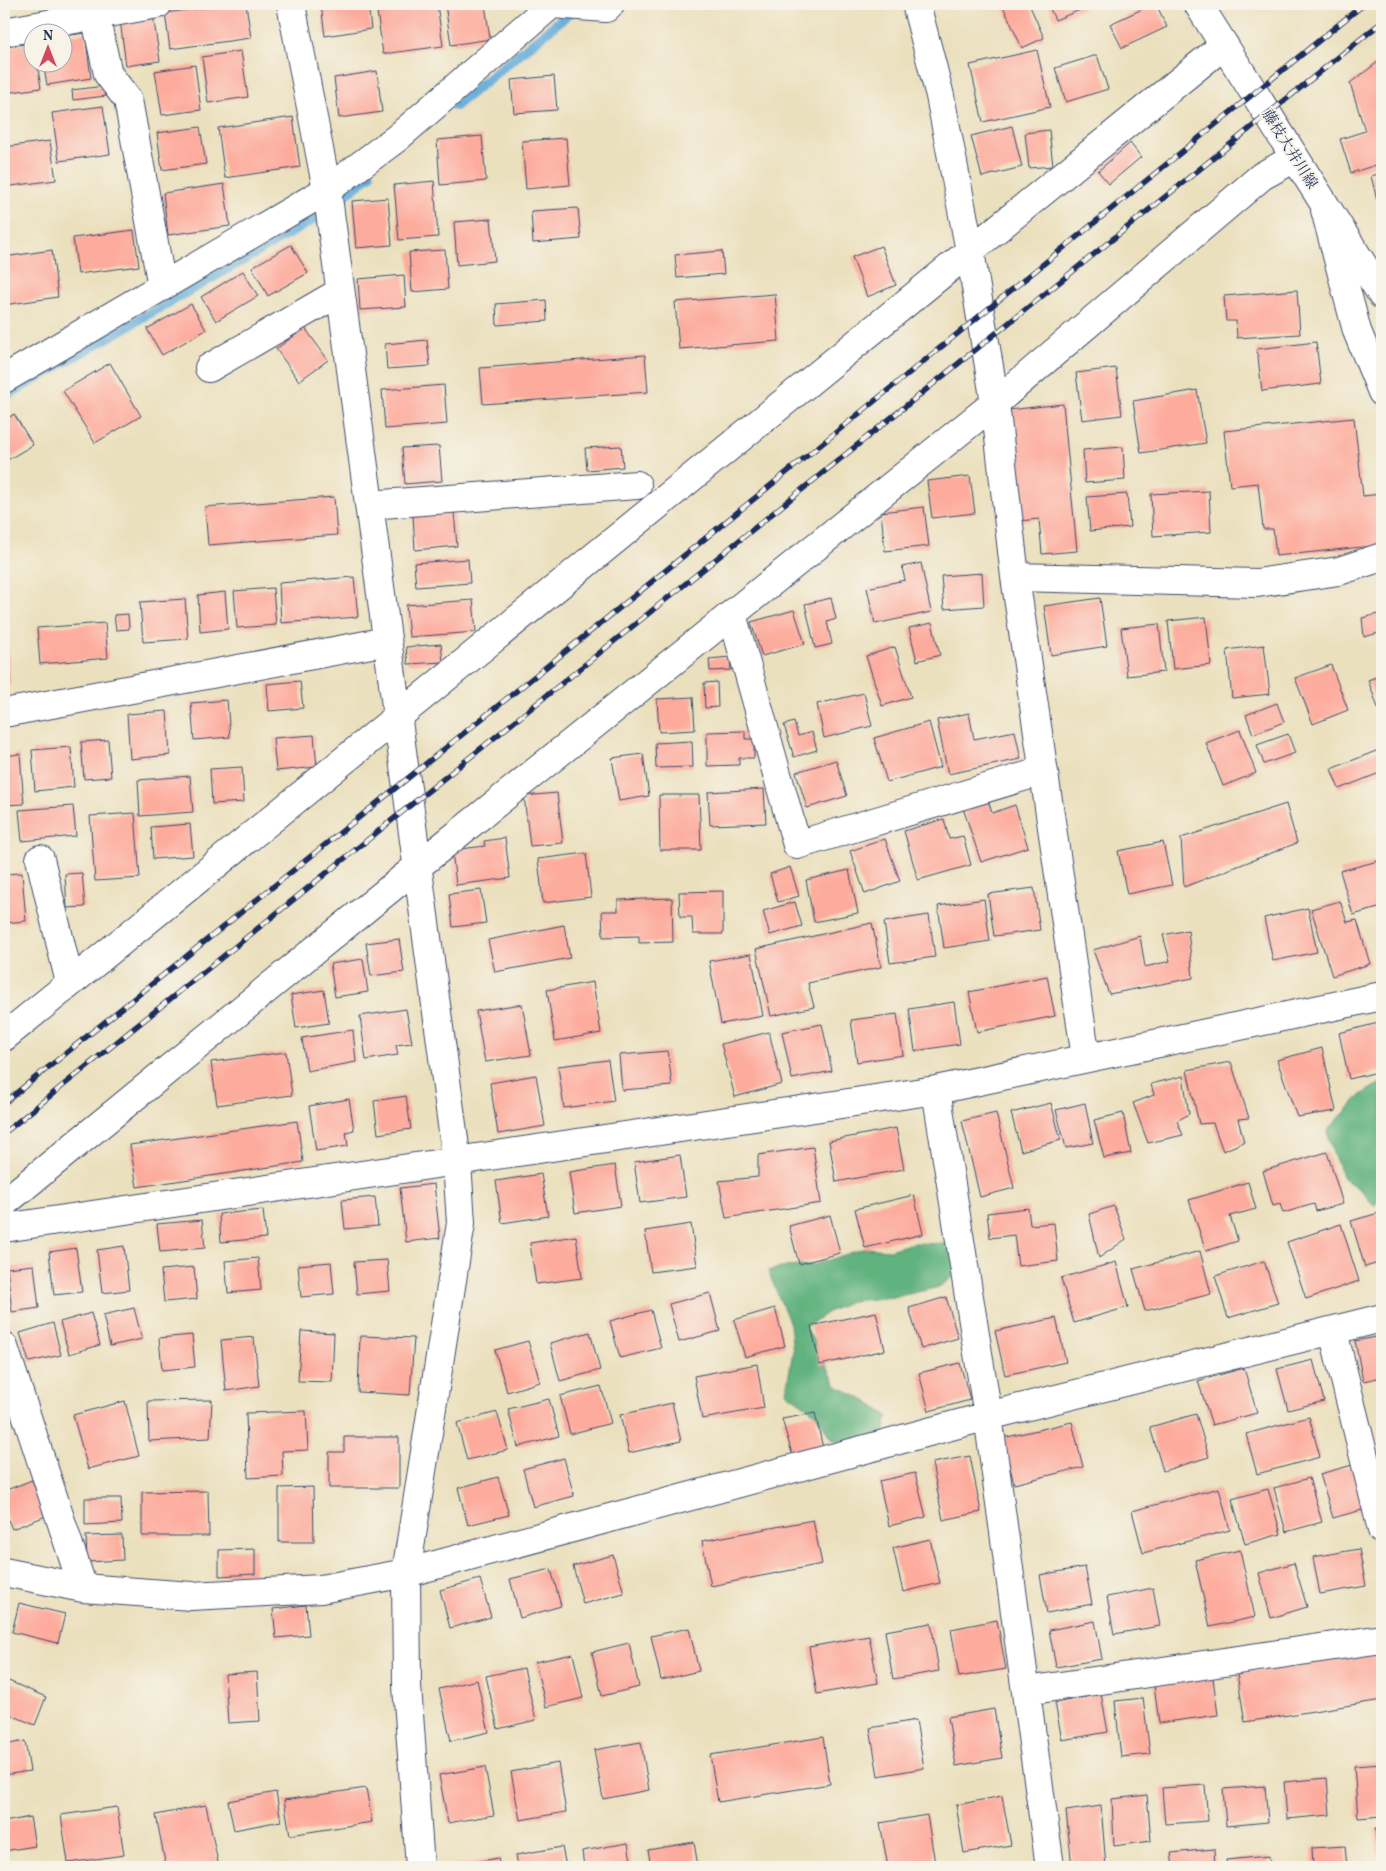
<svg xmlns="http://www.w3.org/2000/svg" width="1386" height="1871" font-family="Vollkorn,'Noto Serif JP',serif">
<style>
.forest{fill:#61b27e;stroke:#3e706e}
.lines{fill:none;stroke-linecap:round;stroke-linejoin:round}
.stream{stroke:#61abd9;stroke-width:10}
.building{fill:#fdab9c}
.minor-casing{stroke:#3a4a6c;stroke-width:30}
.major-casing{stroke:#3a4a6c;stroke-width:30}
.minor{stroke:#fff;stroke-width:28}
.major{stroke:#fff;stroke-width:28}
.rail-casing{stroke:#1b2f5e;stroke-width:5.5}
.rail{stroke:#f7f3e8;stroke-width:4;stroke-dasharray:11;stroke-linecap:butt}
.labels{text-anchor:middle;stroke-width:4;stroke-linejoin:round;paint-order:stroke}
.street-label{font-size:15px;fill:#1b2f5e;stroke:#f7f3e8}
</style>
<rect width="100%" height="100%" fill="#f7f3e8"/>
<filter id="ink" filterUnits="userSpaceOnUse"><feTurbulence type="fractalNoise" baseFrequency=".02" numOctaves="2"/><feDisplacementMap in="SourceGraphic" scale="10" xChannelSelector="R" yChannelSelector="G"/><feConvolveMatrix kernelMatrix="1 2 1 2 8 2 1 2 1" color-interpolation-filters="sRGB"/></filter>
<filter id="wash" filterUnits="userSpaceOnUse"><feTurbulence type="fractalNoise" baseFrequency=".0096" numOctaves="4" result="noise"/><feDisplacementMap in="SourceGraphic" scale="20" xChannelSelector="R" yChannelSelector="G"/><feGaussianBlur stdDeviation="1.12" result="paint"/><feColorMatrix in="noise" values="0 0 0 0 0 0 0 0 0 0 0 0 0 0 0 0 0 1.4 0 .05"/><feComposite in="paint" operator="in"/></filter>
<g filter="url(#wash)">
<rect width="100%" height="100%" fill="#ebe0be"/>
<path class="forest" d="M1382 1082V1196L1374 1206 1362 1191 1343 1178 1332 1150 1327 1131 1362 1094Z
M913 1243 947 1244 960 1270 940 1287 894 1297 852 1301 828 1312 806 1327 837 1386 866 1401 888 1416 883 1437 850 1445 833 1440 815 1413 786 1392 793 1351 790 1324 768 1271 786 1267 814 1265 865 1248 889 1250Z"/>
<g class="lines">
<path class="stream" d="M455 106 572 11
M4 397 318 217 370 175"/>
</g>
<g id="blocks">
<path class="building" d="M233 4H246L251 38 170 49 165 13Z
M331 4H368L371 29 325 36 321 5Z
M376 4H437L443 46 383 54Z
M445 4H485L490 39 451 45Z
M1002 4H1029L1044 38 1022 48Z
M1048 4H1084L1085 8 1055 20Z
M1153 4H1156L1167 27 1122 48 1110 24Z
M153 15 160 61 126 66 120 20Z
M85 33 91 78 47 85 43 62H62V36Z
M32 43V62H37L41 88 4 93V47Z
M1037 50 1050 107 983 122 970 65Z
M241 51 248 97 208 103 202 57Z
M1097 55 1108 89 1066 102 1055 68Z
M1382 59V163L1351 173 1340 139 1365 131 1350 83Z
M195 65 201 110 162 115 155 71Z
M377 71 382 112 339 118 334 78Z
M554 76 557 110 514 113 511 80Z
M105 86 106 96 73 100 72 90Z
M103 106 110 154 59 161 52 113Z
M293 117 300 167 225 178 218 128Z
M1012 126 1022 167 982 177 971 136Z
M200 127 206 164 162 170 157 133Z
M1049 130 1053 166 1029 168 1025 133Z
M482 136 486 181 440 185 437 140Z
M566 138 570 185 526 189 522 141Z
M50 141 56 180 4 187V147Z
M1130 143 1141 157 1109 184 1098 171Z
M1382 173V199L1377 200 1371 176Z
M434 181 438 237 399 240 394 185Z
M224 184 230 226 168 235 163 193Z
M388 198 392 245 356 248 352 201Z
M578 208 581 239 533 243 531 211Z
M491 219 495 261 457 265 454 222Z
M134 230 139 266 78 274 73 238Z
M291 245 308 273 268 296 252 267Z
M881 246 896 285 867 297 852 257Z
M52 250 58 297 4 305V257Z
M445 250 448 289 412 292 409 252Z
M722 251 724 274 677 278 675 255Z
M243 271 258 296 216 321 201 297Z
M404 275 406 307 360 310 358 279Z
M1297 290 1300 334 1237 338 1236 321H1226L1224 296Z
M775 294 779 341 679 349 675 302Z
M546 300 547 321 497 325 496 304Z
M191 304 206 330 162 355 147 329Z
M305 328 328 360 299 381 276 349Z
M427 340 430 366 387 369 385 344Z
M1316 342 1321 384 1262 391 1257 349Z
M645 355 648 392 483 404 480 368Z
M110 363 141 416 95 443 63 391Z
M1116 368 1122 415 1082 420 1076 373Z
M444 385 447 424 385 429 382 390Z
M1197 390 1206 443 1141 453 1133 401Z
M1063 404 1077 551 1042 554 1039 519 1019 521 1008 410Z
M14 414 33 445 4 462V421Z
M1354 418 1363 496 1382 494V545L1276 556 1273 529H1263L1258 483 1230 486 1224 431Z
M439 446 442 481 405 484 402 448Z
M621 446 623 467 587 470 585 448Z
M1123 447 1125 480 1085 483 1083 450Z
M970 476 975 513 932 518 927 481Z
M1209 491 1211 532 1153 536 1151 494Z
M1127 494 1130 527 1090 531 1087 497Z
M334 497 337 535 208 545 205 507Z
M924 507 929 546 885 551 881 512Z
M454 512 457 546 415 550 413 516Z
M468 559 470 583 416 587 414 563Z
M921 563 931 612 875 624 867 588 905 580 902 567Z
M982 573 984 606 944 609 941 576Z
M354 577 358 617 281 623 279 583Z
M273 588 276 625 237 628 234 591Z
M225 592 228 629 200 632 198 595Z
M831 598 836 619 827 622 832 644 815 648 805 604Z
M1100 598 1107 646 1051 655 1044 606Z
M185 599 188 639 143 642 140 602Z
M473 600 476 632 409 637 406 605Z
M794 610 805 644 762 656 751 622Z
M1382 613V632L1364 637 1362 618Z
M128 614 129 629 116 630 114 615Z
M1206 617 1211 665 1173 669 1168 621Z
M105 623 108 658 40 664 37 628Z
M932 623 940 655 917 661 909 628Z
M1159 624 1164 672 1127 676 1121 628Z
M4 636H7L10 684H4Z
M441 644 443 662 408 664 406 647Z
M1264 645 1270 694 1232 698 1227 650Z
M895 647 911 697 882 706 866 656Z
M730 657 731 670 710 671 709 659Z
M1331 665 1348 710 1313 724 1295 678Z
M1382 675V719L1368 680Z
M300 681 303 708 269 711 267 684Z
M717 682 718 707 705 708 704 683Z
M864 693 872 726 824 738 817 704Z
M693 697 695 730 659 732 657 699Z
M227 700 230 737 194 740 191 703Z
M1277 703 1284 722 1253 734 1246 715Z
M167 711 170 755 130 759 127 714Z
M969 713 974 739 1015 731 1021 759 948 774 937 720Z
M794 722 798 736 812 732 817 750 794 757 784 725Z
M929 722 941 767 887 782 874 738Z
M1240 730 1256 773 1223 786 1206 743Z
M745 731V739H754V758H739V765L707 766V732Z
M1288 734 1295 753 1264 764 1257 745Z
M314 735 317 767 276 771 273 738Z
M108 740 111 777 84 779 81 742Z
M692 741 693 767 656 768 655 743Z
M71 747 74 787 35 791 32 750Z
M1381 749 1382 772 1339 789 1331 769Z
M20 754 24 804 4 805V756Z
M643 754 649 796 619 801 612 758Z
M836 760 847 796 807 808 796 772Z
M242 767 244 802 212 804 210 769Z
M190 776 193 812 140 816 138 780Z
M764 789 766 823 710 825 708 792Z
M557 793 563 843 530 846 524 796Z
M659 795H699L701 850H660Z
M988 800 992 813 1015 805 1028 847 981 862 963 808Z
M1286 804 1297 843 1184 887 1181 838Z
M73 806 76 836 22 841 19 810Z
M135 813 140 878 95 881 90 816Z
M944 819 949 839 963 836 971 865 918 880 904 831Z
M190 824 193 856 153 859 151 827Z
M505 838 510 878 456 885 452 850 485 846 484 841Z
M885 839 900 881 865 894 850 851Z
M1163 842 1172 885 1127 894 1118 851Z
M586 853 591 897 543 903 538 859Z
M1382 860V907L1353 915 1340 871Z
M790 867 799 896 778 902 770 874Z
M849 870 858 913 814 922 806 880Z
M22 873 26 921 4 923V874Z
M82 873 85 907 67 908 65 874Z
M1034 888 1040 930 994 936 988 894Z
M481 890 486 923 453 927 449 894Z
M723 891V934H693L692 917H680L679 892Z
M672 898 673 942 639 943V936L603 937 602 911H618V900Z
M984 899 990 941 944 948 938 906Z
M1340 901 1347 922 1357 920 1370 964 1332 976 1311 909Z
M795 902 802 926 770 935 763 911Z
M1308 908 1317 952 1273 961 1264 918Z
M929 915 935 957 890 963 884 922Z
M872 923 881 967 808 983 814 1007 771 1016 756 949Z
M564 925 570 958 495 972 488 940Z
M1188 930 1193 978 1109 994 1093 950 1140 936 1145 967 1170 961 1163 935Z
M399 939 404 972 371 976 366 943Z
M751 954 763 1016 721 1024 709 961Z
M363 959 368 992 335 997 330 964Z
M1047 976 1055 1016 977 1032 969 992Z
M593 982 601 1033 555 1041 547 990Z
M324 990 329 1023 296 1028 291 995Z
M954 1002 960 1044 915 1051 909 1009Z
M522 1004 531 1055 485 1062 476 1011Z
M406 1009 412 1043 396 1045 398 1055 366 1060 360 1016Z
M897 1014 903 1055 857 1062 851 1020Z
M1382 1022V1071L1349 1079 1339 1033Z
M822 1024 832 1071 792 1079 782 1032Z
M353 1030 356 1062 307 1071 302 1038Z
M769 1032 782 1084 735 1097 721 1044Z
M1322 1048 1336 1111 1297 1117 1277 1060Z
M668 1051 672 1086 622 1090 619 1055Z
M286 1052 292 1095 217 1105 211 1062Z
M608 1060 614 1101 564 1108 558 1066Z
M1231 1062 1249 1118 1238 1119 1244 1142 1223 1151 1213 1123 1199 1124 1187 1070Z
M536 1075 545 1126 498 1134 490 1083Z
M1183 1076 1189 1114 1177 1121 1183 1135 1148 1143 1133 1103 1154 1095 1151 1084Z
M406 1096 411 1129 378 1134 374 1101Z
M349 1099 354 1130 346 1132 348 1146 316 1151 309 1106Z
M1051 1103 1061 1140 1021 1151 1011 1113Z
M1085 1103 1093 1143 1066 1148 1056 1110Z
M996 1113 1014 1188 980 1197 962 1121Z
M1123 1113 1131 1153 1104 1158 1094 1120Z
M297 1121 303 1162 137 1187 130 1145Z
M896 1128 904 1169 836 1182 829 1141Z
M813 1147 821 1203 726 1218 719 1181 758 1177V1155Z
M1327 1152 1343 1204 1316 1211 1314 1204 1283 1213 1280 1204 1273 1206 1263 1171Z
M680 1155 686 1197 640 1203 634 1162Z
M615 1165 621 1206 575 1213 569 1172Z
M541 1174 548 1216 502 1223 496 1181Z
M1248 1182 1256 1209 1230 1216 1238 1241 1206 1251 1189 1200Z
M434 1184 440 1238 406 1242 400 1188Z
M914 1195 923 1234 865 1248 855 1209Z
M375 1197 378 1226 345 1229 342 1200Z
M1114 1206 1126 1239 1099 1258 1089 1214Z
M1028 1208 1030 1225 1054 1223 1058 1261 1018 1266 1014 1235 990 1238 987 1213Z
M263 1210 266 1238 221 1242 219 1214Z
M1382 1212V1262L1365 1267 1351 1221Z
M830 1215 840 1253 799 1264 789 1226Z
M202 1220 205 1248 160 1252 157 1224Z
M691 1224 697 1266 651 1272 645 1231Z
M1341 1224 1359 1281 1306 1299 1287 1242Z
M576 1236 582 1278 536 1284 530 1243Z
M124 1246 129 1290 102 1293 97 1250Z
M76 1248 82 1292 54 1295 49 1252Z
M1200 1251 1211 1294 1145 1311 1133 1269Z
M258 1258 261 1290 228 1293 225 1261Z
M387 1260 390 1291 357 1294 354 1262Z
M1264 1261 1278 1303 1228 1318 1215 1276Z
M331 1262 334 1294 301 1297 298 1265Z
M1116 1262 1128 1307 1074 1323 1061 1278Z
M34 1265 39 1308 12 1312 7 1268Z
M194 1267 197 1299 164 1302 161 1270Z
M710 1293 720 1331 679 1342 669 1304Z
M946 1297 958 1338 921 1349 909 1308Z
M134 1308 142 1339 110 1346 103 1315Z
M775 1308 785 1346 745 1357 734 1320Z
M651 1310 661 1348 620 1358 610 1321Z
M876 1312 885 1350 820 1365 811 1326Z
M91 1313 100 1345 69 1354 60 1322Z
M1056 1318 1066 1362 1005 1375 995 1331Z
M53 1323 61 1355 29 1362 20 1333Z
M301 1331 334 1333 332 1382 298 1381Z
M590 1332 600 1370 560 1381 550 1343Z
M192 1335 195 1367 162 1370 159 1338Z
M360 1336 414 1338 410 1395 358 1392Z
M1382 1336V1377L1363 1381 1355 1341Z
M254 1337 259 1386 226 1391 221 1340Z
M528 1341 540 1382 507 1392 495 1350Z
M1313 1360 1324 1401 1288 1410 1277 1369Z
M960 1363 970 1400 929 1411 919 1373Z
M757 1364 764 1408 702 1419 694 1376Z
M1244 1368 1257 1413 1212 1425 1198 1381Z
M601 1386 611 1423 570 1434 560 1396Z
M549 1399 559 1436 518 1447 508 1409Z
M212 1400 210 1438 149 1441 148 1401Z
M125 1401 139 1456 88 1469 73 1415Z
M672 1403 681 1441 629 1453 620 1415Z
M306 1411 308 1450 282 1451 283 1476 248 1478 246 1413Z
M497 1412 508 1450 467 1460 457 1423Z
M815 1413 823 1448 793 1457 782 1419Z
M1196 1414 1209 1457 1163 1471 1150 1427Z
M1309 1417 1320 1457 1257 1474 1246 1434Z
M1072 1422 1083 1467 1014 1484 1003 1438Z
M344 1437H399V1488H329V1452H344Z
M4 1446 7 1457 4 1459Z
M970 1456 981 1512 943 1520 932 1463Z
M564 1458 574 1496 533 1507 523 1469Z
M1356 1464 1369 1508 1333 1518 1320 1474Z
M915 1473 926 1517 889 1526 879 1481Z
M498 1477 509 1515 468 1525 458 1488Z
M1309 1478 1322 1522 1286 1532 1274 1488Z
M32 1480 46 1516 12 1529 4 1510V1491Z
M313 1487 314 1542H279V1488Z
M1219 1488 1230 1530 1143 1553 1132 1511Z
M1268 1489 1281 1534 1245 1544 1232 1499Z
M208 1491 209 1536H142V1492Z
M85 1498H121L122 1523 85 1525Z
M813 1520 822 1564 711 1586 702 1541Z
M122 1535 123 1560 87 1562 86 1536Z
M930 1539 940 1583 903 1592 893 1548Z
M255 1549V1574L219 1576V1550Z
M1359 1549 1366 1586 1320 1594 1313 1557Z
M1240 1550 1255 1617 1210 1627 1195 1560Z
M613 1555 624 1593 583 1604 573 1566Z
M1294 1563 1307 1607 1271 1618 1259 1573Z
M1085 1567 1092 1604 1047 1613 1040 1575Z
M551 1569 561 1606 520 1618 510 1579Z
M480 1579 491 1617 450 1628 440 1590Z
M1153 1588 1160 1626 1114 1634 1107 1597Z
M19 1603 65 1614 58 1643 12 1632Z
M306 1605 309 1635 276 1638 273 1609Z
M997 1620 1006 1669 959 1677 951 1629Z
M1095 1621 1102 1659 1056 1667 1049 1630Z
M931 1623 939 1671 893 1679 885 1631Z
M689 1628 699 1671 661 1680 651 1636Z
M869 1636 878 1683 817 1694 809 1647Z
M629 1643 639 1687 602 1696 592 1652Z
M1382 1650V1700L1245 1722 1237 1674Z
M573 1654 583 1698 546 1707 535 1662Z
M524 1668 536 1720 498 1729 486 1676Z
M257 1672 260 1721 228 1723 225 1674Z
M1213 1678 1218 1715 1159 1723 1154 1685Z
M4 1679 46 1697 35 1725 4 1712Z
M477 1680 489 1732 451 1741 439 1689Z
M1101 1694 1108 1732 1062 1740 1055 1703Z
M1143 1698 1150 1754 1121 1757 1115 1701Z
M994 1709 1002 1758 956 1766 948 1717Z
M916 1720 924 1768 878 1776 870 1728Z
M823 1737 830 1784 718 1802 710 1755Z
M25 1741 30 1771 4 1775V1745Z
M641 1742 649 1790 603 1799 594 1750Z
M558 1763 566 1812 520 1820 511 1772Z
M1382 1764V1816L1358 1818 1354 1766Z
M485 1767 494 1815 448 1823 439 1775Z
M1327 1778 1330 1815 1287 1819 1284 1782Z
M1205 1785 1208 1821 1165 1824 1162 1788Z
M1265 1786 1268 1822 1226 1826 1223 1789Z
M366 1788 372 1822 290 1835 284 1800Z
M276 1792 281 1821 234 1830 228 1801Z
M1147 1795 1151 1841 1114 1846 1112 1799Z
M1002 1796 1011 1845 964 1853 956 1805Z
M206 1805 219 1867H166L156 1815Z
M1101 1806 1106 1867H1072L1066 1811Z
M117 1807 124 1855 68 1863 61 1815Z
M927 1815 935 1863 911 1867H888L880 1823Z
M30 1817 35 1846 4 1851V1822Z
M1375 1829H1382V1867H1379Z
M694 1842 698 1867H651L648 1850Z
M628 1843 632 1867H584L582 1851Z
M1345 1846 1347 1867H1313L1312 1848Z
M562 1847 566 1867H518L516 1855Z
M1214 1849 1215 1867H1173L1171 1853Z
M1269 1856 1270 1867H1227L1226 1860Z
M498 1858 500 1867H453V1866Z"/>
</g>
</g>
<g filter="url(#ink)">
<use href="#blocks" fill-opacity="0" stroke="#3a4a6c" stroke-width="1"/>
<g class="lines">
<defs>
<path id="minor" d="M291 4 327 190 457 1162 461 1223 406 1573 407 1686 420 1867
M95 15 108 74 128 100 162 287
M4 32 158 4
M1325 210 1357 331 1382 392
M209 368 340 292
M4 379 327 190 397 138 552 4 606 8 610 4
M369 505 637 485
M1015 577 1257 583 1339 571 1382 557
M732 614 797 845 1043 771
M4 713 387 641
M40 859 70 983
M4 1037 970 251 940 96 916 4
M1086 1058 1015 577 995 403 970 251 1224 45
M936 1090 988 1416 1050 1867
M4 1203 418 866 995 403 1262 176 1295 158
M4 1228 936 1090 1382 996
M1333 1331 1382 1530
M4 1347 83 1588
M4 1572 83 1588 191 1596 321 1589 406 1573 988 1416 1382 1318
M1026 1691 1382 1639"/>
<path id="major" d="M1198 4 1382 295"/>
</defs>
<use href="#minor" class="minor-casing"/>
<use href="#major" class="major-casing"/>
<use href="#minor" class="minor"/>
<use href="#major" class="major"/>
<defs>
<path id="rail" d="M4 1103 612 614 1364 4
M4 1133 1382 22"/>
</defs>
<use href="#rail" class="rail-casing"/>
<use href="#rail" class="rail"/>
</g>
</g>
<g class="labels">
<g class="street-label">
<text transform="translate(1290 149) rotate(58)" y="5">藤枝大井川線</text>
</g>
</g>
<rect width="1386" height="1871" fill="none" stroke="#f7f3e8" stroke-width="20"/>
<g transform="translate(48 48)"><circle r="24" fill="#f7f3e8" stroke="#9fa5b1"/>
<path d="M0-4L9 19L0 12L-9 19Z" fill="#d1495b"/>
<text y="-8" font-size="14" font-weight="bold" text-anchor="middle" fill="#1b2f5e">N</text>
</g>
</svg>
